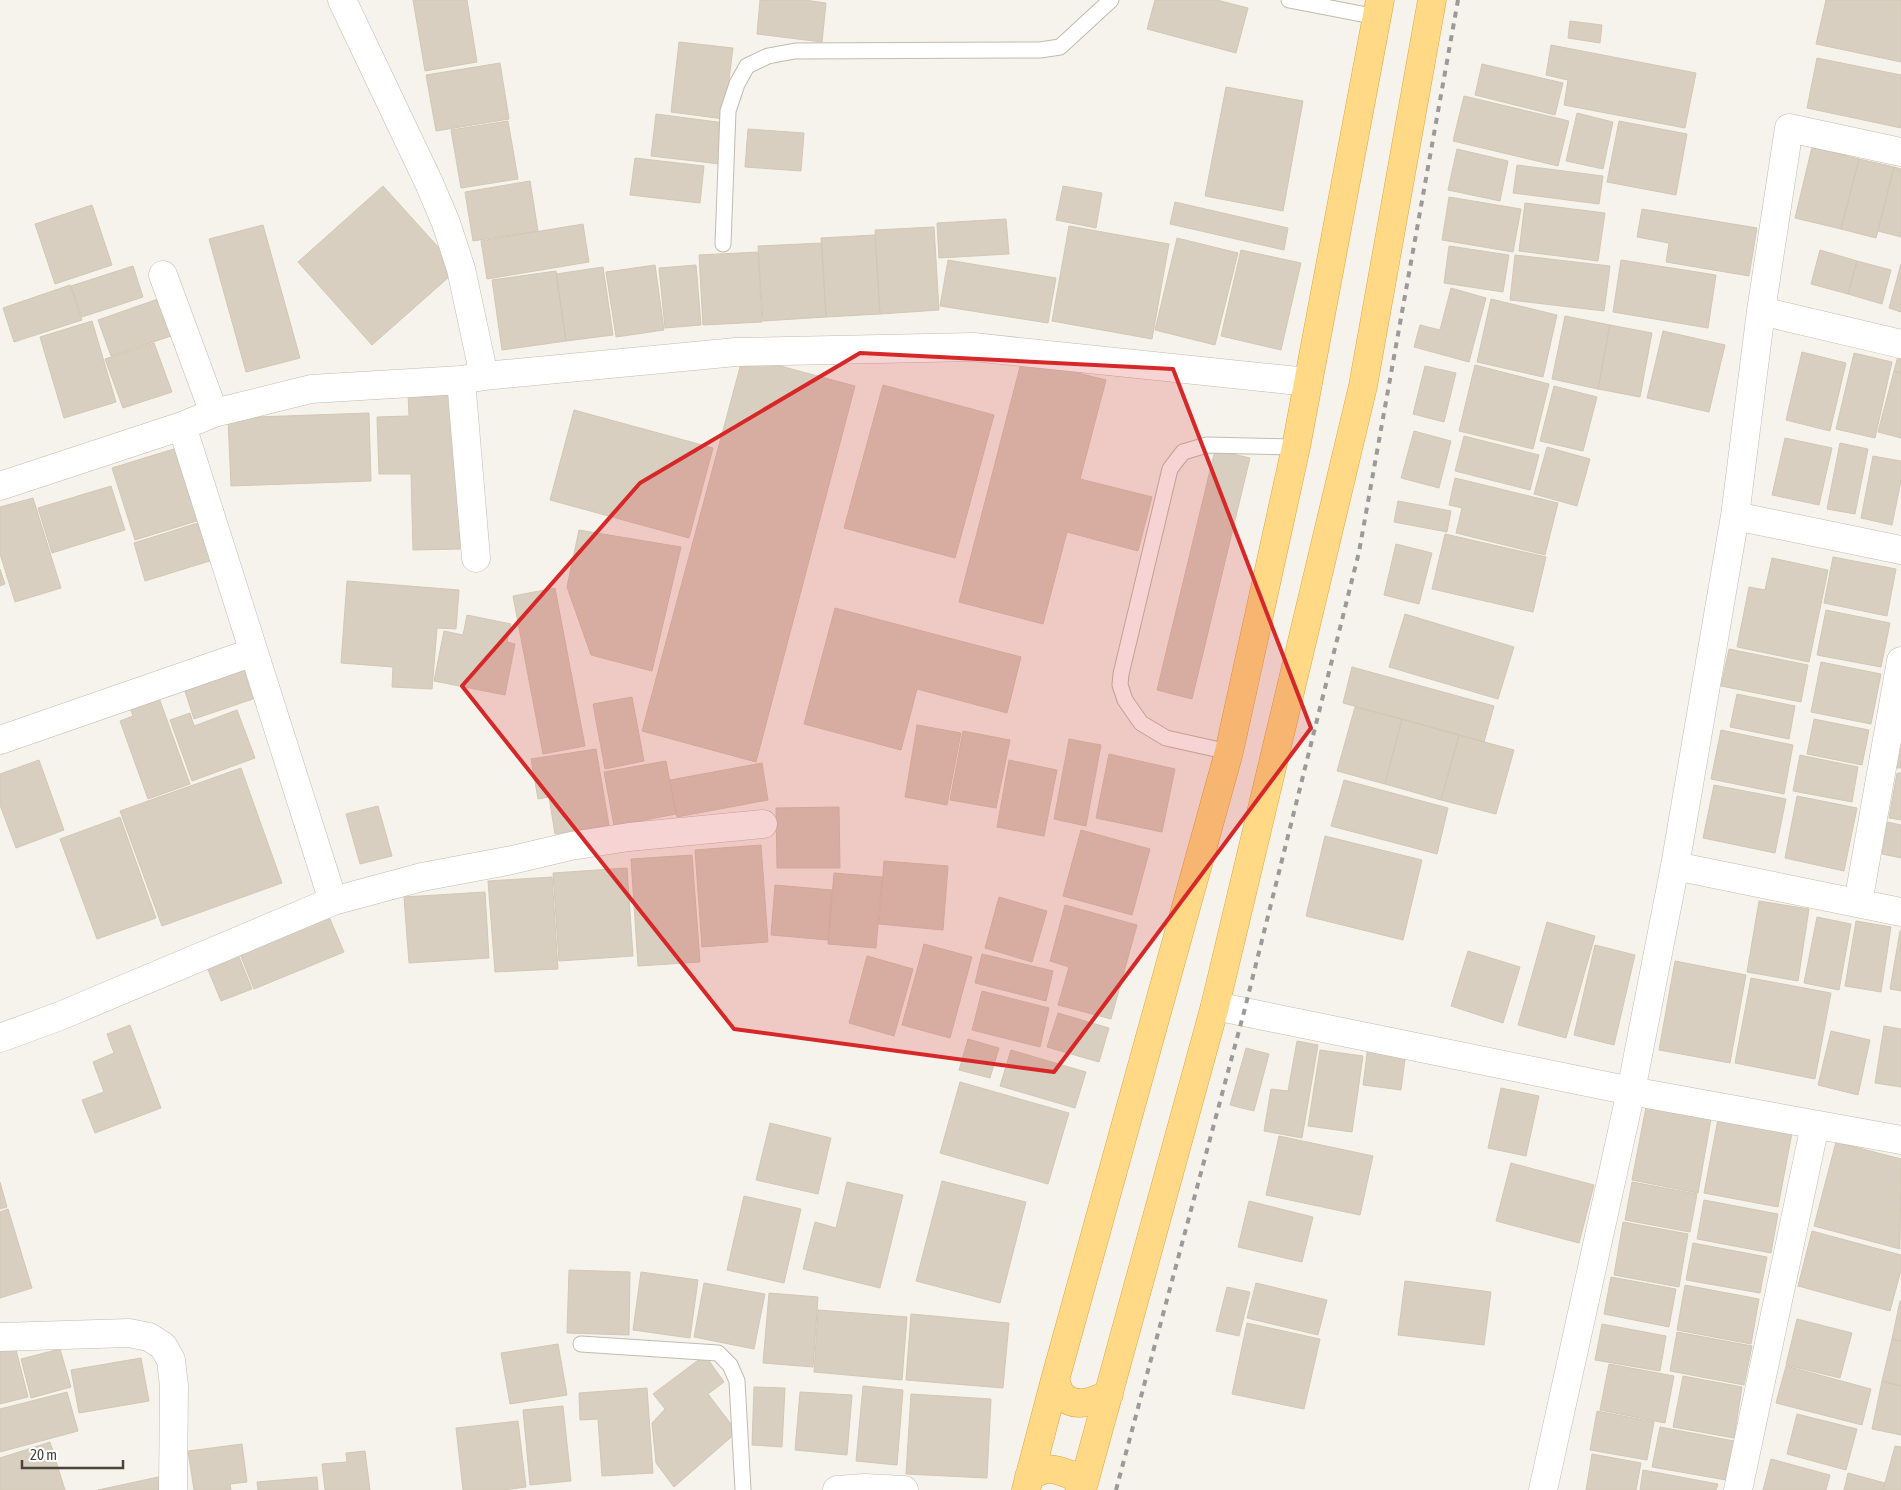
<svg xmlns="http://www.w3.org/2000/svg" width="1901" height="1490" font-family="'Asap Condensed',sans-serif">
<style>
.building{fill:#d8cfc1;stroke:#d3c7b4}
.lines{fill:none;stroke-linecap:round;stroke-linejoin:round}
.service-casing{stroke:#c2bbae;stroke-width:17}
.minor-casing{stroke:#c2bbae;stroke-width:29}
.trunk-casing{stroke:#e0a43c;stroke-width:29}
.service{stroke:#fff;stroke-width:15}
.minor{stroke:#fff;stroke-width:28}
.trunk{stroke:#ffd985;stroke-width:28}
.rail{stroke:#9a9a9a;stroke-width:4;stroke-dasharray:6 6;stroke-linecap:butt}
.marked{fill:#d62828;fill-opacity:0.2;stroke:#d62828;stroke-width:4;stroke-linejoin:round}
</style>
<rect width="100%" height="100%" fill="#f6f3ec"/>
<path class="building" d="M413 0H467L477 62 425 71Z
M760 0H804L826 3 822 42 757 34Z
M1155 0H1217L1248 8 1236 53 1147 29Z
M1826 0H1901V62L1816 44Z
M1570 21 1602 25 1600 43 1568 38Z
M679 42 733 48 724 119 671 112Z
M1551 45 1696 73 1685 128 1564 105 1568 80 1546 75Z
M1817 58 1901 75V128L1807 108Z
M500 63 509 119 436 131 426 75Z
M1482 64 1563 83 1555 115 1475 95Z
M1226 87 1303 101 1283 211 1205 196Z
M1464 96 1569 121 1558 166 1453 141Z
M1577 113 1613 122 1603 169 1566 161Z
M656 114 725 123 720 164 651 156Z
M508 121 518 179 461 188 451 130Z
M1619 121 1687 134 1676 195 1607 182Z
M748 129 804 133 801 171 745 167Z
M1812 147 1859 159 1841 229 1795 218Z
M1457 149 1508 161 1500 201 1448 190Z
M635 158 704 166 700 203 630 195Z
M1859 159 1894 167 1876 238 1841 229Z
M1517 165 1603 176 1599 204 1513 193Z
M1894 167 1901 169V237L1878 231Z
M530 181 538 231 473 241 465 192Z
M383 186 458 269 372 345 298 262Z
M1063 186 1102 193 1096 228 1056 220Z
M1449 197 1521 209 1513 252 1442 240Z
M1175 202 1288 228 1284 250 1170 224Z
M1525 203 1605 213 1598 261 1519 251Z
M92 205 112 265 55 284 35 224Z
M1642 209 1757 228 1749 276 1666 262 1669 243 1637 237Z
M1006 219 1009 254 939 258 937 223Z
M583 224 589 262 487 279 481 241Z
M263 225 300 358 246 372 209 239Z
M1069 226 1169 244 1152 339 1052 321Z
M934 227 939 310 880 314 875 230Z
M875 235 880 314 826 317 821 238Z
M1177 238 1238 253 1215 345 1155 330Z
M822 243 826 317 763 321 758 246Z
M1449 246 1509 255 1503 292 1444 283Z
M1241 250 1301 263 1281 350 1221 336Z
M1820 250 1857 261 1848 294 1811 284Z
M758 252 762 322 703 325 699 255Z
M1515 255 1610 266 1604 311 1510 300Z
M948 260 1056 278 1048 323 940 306Z
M1621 260 1716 275 1708 328 1613 312Z
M1857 261 1891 270 1882 304 1848 294Z
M1901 264V312L1889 308Z
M655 265 664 330 616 337 606 272Z
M696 265 701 325 665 328 659 268Z
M133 266 143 297 82 317 71 286Z
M603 267 613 335 566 341 556 274Z
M556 271 566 341 502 350 492 280Z
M70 285 82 320 14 342 3 308Z
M1451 288 1486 298 1469 362 1414 347 1420 325 1440 330Z
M158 299 171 336 111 356 98 320Z
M1491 299 1557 315 1543 377 1477 362Z
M1565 316 1610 325 1598 389 1552 379Z
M92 321 116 402 64 418 40 337Z
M1610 325 1652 333 1640 397 1598 389Z
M1663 331 1725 345 1709 412 1647 398Z
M154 343 172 392 123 408 105 359Z
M1900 348H1901V373L1894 371Z
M1802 352 1846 363 1830 431 1786 420Z
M1854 353 1892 362 1875 438 1836 429Z
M743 356 855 386 756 762 642 731Z
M1022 359 1106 380 1080 479 1152 497 1138 551 1067 532 1043 624 959 602Z
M1475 365 1549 384 1533 449 1459 431Z
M1425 366 1456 373 1444 422 1413 414Z
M1894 371 1901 373V438L1878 432Z
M883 385 994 415 955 558 844 528Z
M1554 386 1597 397 1583 451 1540 441Z
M456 391 460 549 413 550 411 474H379L377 417 409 416 408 392Z
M574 410 713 448 689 538 550 500Z
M369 413 371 481 231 486 228 418Z
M1414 431 1451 441 1439 488 1401 478Z
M1464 436 1539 455 1530 490 1455 471Z
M1785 438 1832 448 1819 505 1772 495Z
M1840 443 1868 449 1855 514 1827 509Z
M1547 447 1590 459 1577 506 1534 494Z
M177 448 200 520 135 540 112 468Z
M1215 450 1250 458 1192 699 1157 690Z
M1873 456 1901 461V481L1892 525 1861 518Z
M1455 478 1558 503 1545 555 1456 533 1462 508 1449 505Z
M111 486 125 530 52 553 38 508Z
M33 498 61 588 15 602 0 554V507Z
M1398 501 1451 511 1447 532 1394 522Z
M201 522 213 560 145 581 134 543Z
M579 530 681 547 652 671 591 655 567 587Z
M1445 534 1546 557 1533 612 1432 589Z
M1396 544 1432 553 1419 604 1384 595Z
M1833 557 1896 569 1887 616 1824 603Z
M1772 558 1828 570 1809 662 1737 647 1749 587 1765 590Z
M0 569 5 584 0 586Z
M347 581 459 590 456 629 437 628 432 689 392 687 393 667 341 663Z
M555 588 585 746 543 754 513 596Z
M835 608 1021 657 1007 713 917 689 901 750 804 724Z
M1826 610 1890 623 1881 667 1817 655Z
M1405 614 1514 647 1498 699 1389 667Z
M467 615 511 624 507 642 515 644 505 695 434 681 444 631 463 635Z
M1729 649 1808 665 1801 702 1721 686Z
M241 660 253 699 194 719 181 679Z
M1821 662 1881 674 1871 724 1811 712Z
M1352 667 1494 706 1484 742 1343 703Z
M1737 694 1795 706 1789 739 1730 727Z
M158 695 190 784 148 799 120 721 133 716 129 705Z
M632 697 644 761 605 769 593 704Z
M1355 707 1402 719 1385 784 1337 771Z
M237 710 255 758 192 781 170 720 190 713 194 726Z
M1402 719 1459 735 1441 800 1385 784Z
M1814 719 1869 730 1862 765 1807 754Z
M917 725 961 733 947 805 905 797Z
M1721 730 1793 745 1784 794 1711 779Z
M963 731 1010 740 996 808 950 800Z
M1459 735 1514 750 1496 814 1441 800Z
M1069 739 1101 745 1086 826 1054 819Z
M1901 748V768H1897Z
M596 749 609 825 555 834 549 797 538 799 531 759Z
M1109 754 1175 769 1162 832 1096 818Z
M1800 755 1858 767 1852 802 1793 791Z
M39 760 64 830 16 848 0 805V774Z
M1009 760 1057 770 1044 836 997 827Z
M666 761 676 814 614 826 604 772Z
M762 763 768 800 677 817 670 780Z
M241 768 282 883 162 926 120 811Z
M1897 773H1901V820L1889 818Z
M1344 780 1448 808 1437 854 1331 826Z
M1714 785 1786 799 1775 853 1703 838Z
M1797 796 1857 808 1844 871 1785 858Z
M378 806 392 856 360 864 346 814Z
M839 807 840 868H777L776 808Z
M120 817 156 918 97 939 60 839Z
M1887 822 1901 825V858L1882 854Z
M1081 830 1150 849 1132 915 1063 896Z
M1325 836 1422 860 1403 940 1306 916Z
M761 845 768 942 702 947 695 850Z
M692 855 700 962 638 966 631 859Z
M884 861 948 866 943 930 879 924Z
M627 868 633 956 559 961 553 873Z
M834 873 882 877 876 948 828 944Z
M552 877 558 969 495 972 488 881Z
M775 885 832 890 828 940 771 935Z
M485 892 489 958 409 963 404 897Z
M999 897 1047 911 1032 962 985 948Z
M1759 901 1809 909 1798 981 1747 972Z
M1065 905 1137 925 1111 1019 1058 1005 1069 967 1050 961Z
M327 912 344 952 254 989 238 949Z
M1817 917 1851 924 1839 990 1804 983Z
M1856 921 1891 927 1881 992 1845 986Z
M1547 922 1595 936 1566 1038 1518 1025Z
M1900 931H1901V991L1890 989Z
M924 944 972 957 950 1038 902 1025Z
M1595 945 1635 955 1614 1045 1574 1035Z
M235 947 252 989 221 1001 204 960Z
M1468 951 1520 967 1503 1023 1451 1006Z
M982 954 1053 971 1046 1001 975 983Z
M867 956 913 969 894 1036 849 1023Z
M1675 961 1746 975 1730 1063 1659 1050Z
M1751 978 1831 993 1815 1079 1735 1063Z
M982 991 1049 1008 1040 1047 972 1030Z
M1058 1013 1109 1028 1099 1062 1047 1047Z
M130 1025 161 1108 95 1133 82 1100 104 1092 93 1062 114 1053 107 1034Z
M1884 1026 1901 1029V1087L1875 1083Z
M1831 1031 1870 1040 1858 1095 1818 1085Z
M968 1039 999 1048 990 1078 959 1070Z
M1297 1041 1318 1045 1302 1138 1264 1131 1271 1089 1288 1091Z
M1368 1046 1406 1051 1401 1090 1363 1085Z
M1246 1048 1269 1054 1254 1111 1230 1105Z
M1011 1050 1086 1072 1075 1108 1000 1086Z
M1320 1050 1363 1056 1352 1132 1308 1126Z
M960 1082 1069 1113 1048 1184 940 1153Z
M1501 1088 1539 1096 1526 1156 1488 1148Z
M1646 1107 1711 1119 1698 1193 1632 1180Z
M1718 1119 1792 1133 1778 1207 1704 1193Z
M770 1123 831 1138 818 1194 756 1180Z
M1279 1136 1373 1156 1360 1215 1266 1195Z
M1836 1142 1901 1159 1900 1249 1814 1226Z
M1511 1163 1594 1185 1579 1243 1496 1221Z
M942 1181 1026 1202 1000 1303 916 1281Z
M0 1182 7 1207 0 1209Z
M847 1182 903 1195 880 1288 803 1269 815 1222 836 1228Z
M1632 1182 1697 1194 1690 1232 1625 1220Z
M744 1196 801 1209 784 1283 727 1270Z
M1704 1200 1778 1214 1771 1253 1697 1239Z
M1249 1201 1313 1217 1302 1262 1238 1247Z
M8 1209 32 1288 0 1298V1212Z
M1623 1222 1688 1234 1679 1287 1614 1275Z
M1812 1231 1901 1255V1270L1890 1311 1798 1286Z
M1693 1243 1767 1257 1760 1293 1686 1280Z
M569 1270 630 1272 629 1335 567 1333Z
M641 1272 698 1280 690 1338 633 1330Z
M1611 1277 1676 1289 1669 1327 1604 1314Z
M1405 1281 1491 1292 1484 1345 1398 1335Z
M704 1283 765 1294 754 1349 694 1337Z
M1256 1283 1327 1300 1318 1335 1247 1318Z
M1685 1285 1759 1299 1751 1344 1677 1330Z
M1227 1287 1250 1292 1239 1336 1216 1331Z
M769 1293 818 1297 813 1367 763 1363Z
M1900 1301H1901V1341L1892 1339Z
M818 1310 907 1317 902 1380 814 1372Z
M911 1314 1009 1323 1003 1388 906 1380Z
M1797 1319 1852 1333 1840 1378 1786 1365Z
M1247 1323 1320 1339 1304 1409 1232 1394Z
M1602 1324 1666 1336 1660 1371 1595 1360Z
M1677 1332 1752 1346 1744 1385 1670 1371Z
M1892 1339 1901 1341V1386L1882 1381Z
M14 1342 28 1397 0 1404V1346Z
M558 1344 567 1395 510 1404 501 1353Z
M60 1349 71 1387 31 1398 21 1359Z
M705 1355 724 1382 708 1394 737 1432 674 1487 656 1463 652 1423 665 1409 653 1394Z
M141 1358 149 1401 79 1413 71 1370Z
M1609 1364 1674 1376 1665 1423 1600 1410Z
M1786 1366 1871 1389 1862 1425 1776 1403Z
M1683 1376 1742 1387 1734 1438 1673 1427Z
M1882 1381 1901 1386V1435L1872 1429Z
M863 1386 903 1390 897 1465 856 1461Z
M754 1387 785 1388 782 1447 752 1445Z
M647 1388 653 1473 602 1476 598 1419 580 1420 579 1393Z
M67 1392 78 1431 0 1452V1409Z
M800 1392 852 1395 847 1455 795 1450Z
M911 1394 991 1399 987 1478 906 1474Z
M563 1406 571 1481 530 1485 523 1410Z
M1597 1411 1654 1422 1647 1460 1590 1450Z
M1797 1414 1857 1429 1846 1470 1787 1454Z
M518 1421 526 1487 503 1490H463L456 1428Z
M1660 1427 1734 1441 1726 1480 1652 1467Z
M50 1442 65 1490H0V1458Z
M242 1444 247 1482 230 1484 231 1490H194L188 1451Z
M1895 1446 1901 1447V1490H1883Z
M365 1451 370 1490H325L322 1464 347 1462 346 1453Z
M1592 1454 1641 1463 1636 1490H1586Z
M1771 1459 1830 1475 1826 1490H1763Z
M1643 1470 1718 1484 1716 1490H1640Z
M1848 1473 1885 1483 1883 1490H1844Z
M163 1476 166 1490H98Z
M317 1477 318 1490H258L257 1482Z"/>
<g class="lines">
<defs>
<path id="service" d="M1289 0 1377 17
M723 244 728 111 737 84 747 66 768 56 795 51 1040 50 1060 47 1111 0
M1229 752 1166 738 1141 723 1125 700 1120 685 1121 674 1170 469 1183 452 1207 445 1296 447
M581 1344 718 1353 730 1365 737 1381 743 1490"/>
<path id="minor" d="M342 0 429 183 446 223 461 269 484 376
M163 275 214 413
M1761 311 1901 344
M461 380 476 558
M182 426 333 901
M0 486 182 426 214 413 311 389 461 380 484 376 736 352 973 347 1308 382
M1735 516 1901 550
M0 740 254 652
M1675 866 1901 912
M1858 903 1901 661
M1215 1006 1631 1091 1901 1140
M0 1038 60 1016 333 901 422 877 512 860 571 846 629 837 763 824
M0 1337 129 1333 149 1337 163 1346 171 1360 174 1386 173 1490
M837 1490 865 1488 904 1490
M1543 1490 1631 1091 1675 866 1735 516 1761 311 1789 128 1901 152
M1738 1490 1815 1125"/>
<path id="trunk" d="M1055 1380C1057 1384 1058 1391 1061 1394 1074 1410 1095 1401 1109 1394
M1029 1477C1047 1465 1055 1469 1074 1476L1082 1490
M1026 1490 1055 1380 1229 752 1296 447 1380 0
M1082 1490 1215 1006 1363 386 1432 0"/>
</defs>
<use href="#service" class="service-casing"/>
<use href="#minor" class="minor-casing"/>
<use href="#trunk" class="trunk-casing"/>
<use href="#service" class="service"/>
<use href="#minor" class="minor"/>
<use href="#trunk" class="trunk"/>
<path class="rail" d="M1116 1490 1244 1012 1359 552 1458 0"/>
</g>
<path class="marked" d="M860 353 1173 369 1311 728 1054 1072 734 1029 462 686 640 483Z"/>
<path d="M22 1460v8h101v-8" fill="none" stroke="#4b4439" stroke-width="2.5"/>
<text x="30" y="1460" font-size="15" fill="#4b4439" stroke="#ffffff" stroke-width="4" paint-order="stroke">20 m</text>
</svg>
